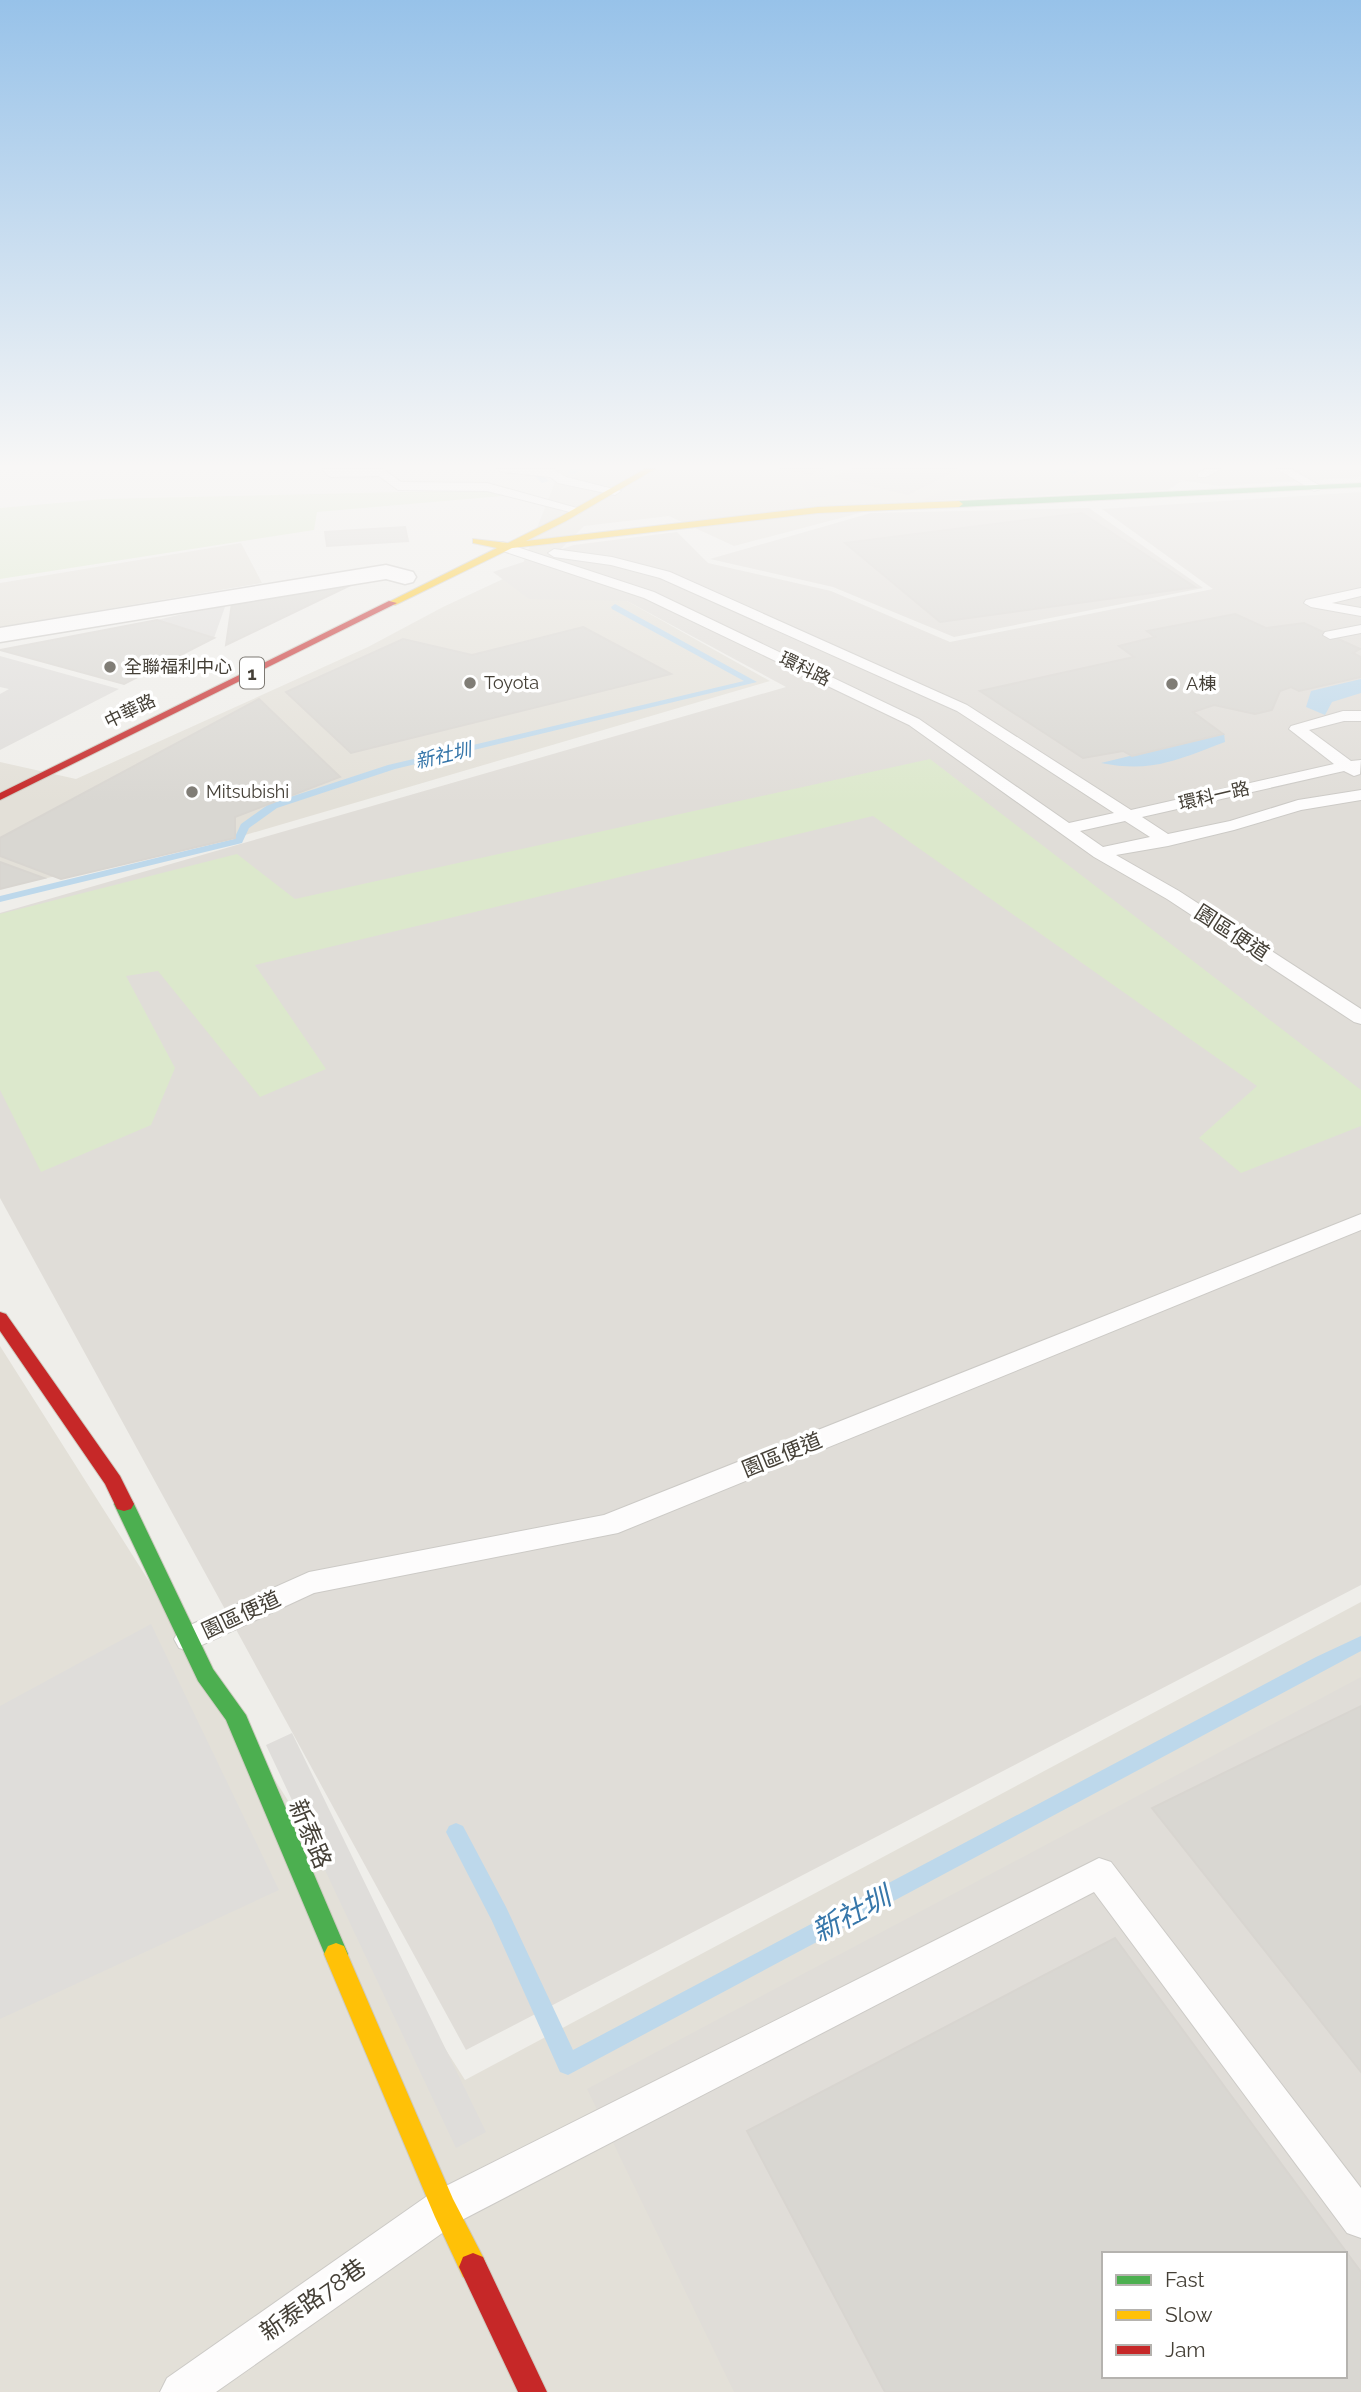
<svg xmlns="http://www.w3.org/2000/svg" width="1361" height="2392" font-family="Raleway,'Noto Sans TC',sans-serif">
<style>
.residential{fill:#e3e0d8;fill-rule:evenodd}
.industrial{fill:#e0ddd8;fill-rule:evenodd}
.green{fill:#dce8cc}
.parking{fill:#dfddda}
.water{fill:#bdd8eb}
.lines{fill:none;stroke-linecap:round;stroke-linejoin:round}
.stream{fill:#bdd8eb;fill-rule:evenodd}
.building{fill:#d9d7d2;stroke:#d8d5d0;stroke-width:2;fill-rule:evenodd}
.lane-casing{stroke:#cccac6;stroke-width:2}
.street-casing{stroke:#cccac6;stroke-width:3}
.fast-casing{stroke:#cecbc1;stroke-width:2}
.slow-casing{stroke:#cecbc1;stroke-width:2}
.jam-casing{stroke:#cecbc1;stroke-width:2}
.lane{fill:#fdfcfc;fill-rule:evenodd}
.street{fill:#fdfcfc;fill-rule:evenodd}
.fast{fill:#4caf50;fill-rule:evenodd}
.slow{fill:#ffc107;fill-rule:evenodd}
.jam{fill:#c62828;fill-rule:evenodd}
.poi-dot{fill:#807d76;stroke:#fff;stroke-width:2.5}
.labels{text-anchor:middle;stroke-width:7;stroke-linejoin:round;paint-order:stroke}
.far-poi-label{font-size:18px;fill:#454037;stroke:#fff;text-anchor:start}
.far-street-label{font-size:18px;fill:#454037;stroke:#fff}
.shield{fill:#fff;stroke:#7d7973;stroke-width:2}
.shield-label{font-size:19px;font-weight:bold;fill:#454037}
.far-water-label{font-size:19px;font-style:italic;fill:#3777aa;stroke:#fff}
.street-label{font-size:21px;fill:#454037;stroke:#fff}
.near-street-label{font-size:24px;fill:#454037;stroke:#fff}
.near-water-label{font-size:28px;font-style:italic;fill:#3777aa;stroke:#fff}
</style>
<rect width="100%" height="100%" fill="#efeeea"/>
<path class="residential" d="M556 469H1148L867 511 734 546 669 516 584 526 537 573 627 601 770 681 235 838 0 888V762L76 779 368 647 443 607 520 571 559 472Z
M241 543 262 583 0 627V583Z
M0 1346 465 2080 1361 1602V2392H0ZM1104 2254H1345V2376H1104Z"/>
<path class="industrial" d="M838 469H1356L1361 471V477L1219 486 1174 479 1182 481 1168 490 920 501 949 488 860 491 812 499 801 484Z
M1361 492V1585L466 2050 0 1198V913L786 687 627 601 529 599 493 572 574 545 677 532 708 563 831 591 950 642 1213 589 1102 509Z
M1089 508 1203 588 954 637 833 587 710 559 871 513Z
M1361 1677V2392H734L587 2089ZM1104 2254H1345V2376H1104Z"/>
<path class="green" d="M486 490 502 496 317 512 314 530 0 579V508L104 499Z
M930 759 1361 1090V1126L1241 1173 1199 1138 1257 1086 873 816 255 965 326 1069 260 1097 158 971 126 976 175 1068 151 1125 41 1172 0 1090V914L237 854 295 899Z"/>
<path class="parking" d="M226 604 214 638 157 620Z
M0 656 119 689 0 750V694L9 689 0 687Z
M151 1624 279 1890 0 2019V1706Z
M292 1733 486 2132 456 2148 266 1745Z"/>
<path class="water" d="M1361 679V693L1332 702 1325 715 1306 707 1311 691Z
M1224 733 1225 742C1177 760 1152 773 1101 763Z"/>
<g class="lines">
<path class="stream" d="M528 469H535L549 481 542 483Z
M572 469H581L574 474H568V470Z
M1057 469H1069L1078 472 1074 474Z
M615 604 757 682 395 769 277 808 249 828 242 843 0 902V896L234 839 241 824 269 804 388 765 744 681 612 609 611 607Z
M1361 1636V1651L568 2075 560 2072 492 1921 446 1832 449 1826 456 1823 463 1826 506 1907 573 2050 1316 1657Z"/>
</g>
<path class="building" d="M780 469H820L812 474Z
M853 469H957L908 494 836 477Z
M1082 513 1195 587 940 622 845 543Z
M405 527 408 541 327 546 325 532Z
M361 580 226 645 232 603Z
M1235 614 1266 628 1304 623 1360 649 1353 653 1361 657V677L1299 691 1291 687 1280 691 1272 710 1255 714 1214 705 1193 712 1223 734 1132 756 1123 751 1083 758 980 691 1134 657 1119 646 1155 637 1147 631Z
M157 620 214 638 124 684 0 650Z
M583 627 671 674 351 753 286 692 403 639 472 655Z
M259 699 340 777 235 817V838L61 879 0 856V838Z
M0 862 44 878 0 889Z
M1361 1706V2072L1152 1808Z
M1115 1938 1361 2272V2392H885L747 2131ZM1104 2254H1345V2376H1104Z"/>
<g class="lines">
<defs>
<path id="lane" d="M323 469H383L401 482 487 483 584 510 578 514 487 491 398 490 379 476 331 477 327 475Z
M497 469H553L566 477 621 491 615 495 558 483 550 477 503 472Z
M1206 469H1221L1206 477H1198V473Z
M1277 469H1291L1324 488 1314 491Z
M502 542 654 592 919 719 1069 823 1114 813 957 711 660 578 611 565 554 557 548 553 554 549 612 557 670 572 967 705 1131 810 1334 764 1289 729 1291 726 1343 711H1361V721H1344L1309 730 1351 761 1361 760 1360 774 1354 776 1344 771 1142 817 1168 834 1230 821 1298 800 1361 790V800L1301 810 1234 830 1168 846 1116 855 1179 891 1361 1009V1024L1354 1022 1167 899 1094 857 909 725 644 598 497 549V543ZM1125 821 1150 837 1103 847 1080 831Z
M1361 588V596L1332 603 1361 608V616L1311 607 1304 603 1306 600Z
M1361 625V633L1330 639 1323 635 1325 632Z
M1361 1214V1230L618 1533 314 1593 189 1651 179 1648 174 1639 179 1630 309 1572 604 1515Z
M1099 1858 1111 1862 1361 2188V2238L1347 2233 1094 1892 458 2222 216 2392H160L167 2378 430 2194Z"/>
<path id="street" d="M386 565 413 572 416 577 413 582 405 584 386 579 0 642V628Z"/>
<path id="fast" d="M1361 483V487L959 507 955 504 959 501Z
M124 1497 131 1499 134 1504 213 1669 246 1715 348 1954 344 1962 336 1965 328 1962 226 1720 198 1681 114 1504 117 1499Z"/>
<path id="slow" d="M645 469H655L566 521 526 541 818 507 959 501 963 504 959 507 818 513 512 548 395 605 387 603 497 548 473 543V539L508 543 560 517Z
M336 1943 344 1946 453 2199 483 2257 487 2267 483 2277 473 2281 463 2277 435 2217 324 1954 328 1946Z"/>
<path id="jam" d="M389 601 397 603 0 800V793Z
M0 1312 6 1314 120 1476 134 1504 131 1509 124 1511 117 1509 105 1484 0 1331Z
M473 2253 483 2257 547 2392H518L459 2267 463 2257Z"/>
</defs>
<use href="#lane" class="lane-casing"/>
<use href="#street" class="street-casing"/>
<use href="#fast" class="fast-casing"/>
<use href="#slow" class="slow-casing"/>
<use href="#jam" class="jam-casing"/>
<use href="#lane" class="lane"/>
<use href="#street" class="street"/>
<use href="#fast" class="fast"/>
<use href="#slow" class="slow"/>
<use href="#jam" class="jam"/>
</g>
<linearGradient id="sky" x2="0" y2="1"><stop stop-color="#97c2e9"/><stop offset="0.58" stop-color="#f8f7f6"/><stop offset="1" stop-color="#f8f7f6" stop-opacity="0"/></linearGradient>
<rect width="1361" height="804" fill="url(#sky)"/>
<g class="poi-dot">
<circle cx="110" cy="667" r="7"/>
<circle cx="470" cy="683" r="7"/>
<circle cx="1172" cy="684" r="7"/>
<circle cx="192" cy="792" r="7"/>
</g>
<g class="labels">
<g class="far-poi-label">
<text x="124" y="673">全聯福利中心</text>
<text x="484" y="689">Toyota</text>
<text x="1186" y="690">A棟</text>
<text x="206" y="798">Mitsubishi</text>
</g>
<g class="far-street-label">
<text transform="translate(805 669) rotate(26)" y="6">環科路</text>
<text transform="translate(130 711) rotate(-26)" y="6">中華路</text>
<text transform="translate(1214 796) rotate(-13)" y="6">環科一路</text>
</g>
<rect class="shield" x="240" y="657.5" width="24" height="31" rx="5"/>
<g class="shield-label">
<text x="252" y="680">1</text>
</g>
<g class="far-water-label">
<text transform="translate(443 755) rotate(-13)" y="7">新社圳</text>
</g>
<g class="street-label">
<text transform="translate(1232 933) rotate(33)" y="7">園區便道</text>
<text transform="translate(782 1455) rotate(-22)" y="7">園區便道</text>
<text transform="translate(241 1615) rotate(-25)" y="7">園區便道</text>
</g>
<g class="near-street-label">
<text transform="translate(310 1834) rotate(67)" y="8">新泰路</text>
<text transform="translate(313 2300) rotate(-35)" y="8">新泰路78巷</text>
</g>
<g class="near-water-label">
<text transform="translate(851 1914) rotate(-28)" y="10">新社圳</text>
</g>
</g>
<rect x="1102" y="2252" width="245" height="126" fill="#ffffff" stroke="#b5b3af" stroke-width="2"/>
<rect x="1116" y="2275" width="35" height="10" fill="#4caf50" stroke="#b5b3af" stroke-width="2"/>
<text x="1165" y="2287" font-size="21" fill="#454037">Fast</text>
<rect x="1116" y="2310" width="35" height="10" fill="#ffc107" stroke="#b5b3af" stroke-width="2"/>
<text x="1165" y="2322" font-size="21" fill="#454037">Slow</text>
<rect x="1116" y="2345" width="35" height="10" fill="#c62828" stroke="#b5b3af" stroke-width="2"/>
<text x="1165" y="2357" font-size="21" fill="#454037">Jam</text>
</svg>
